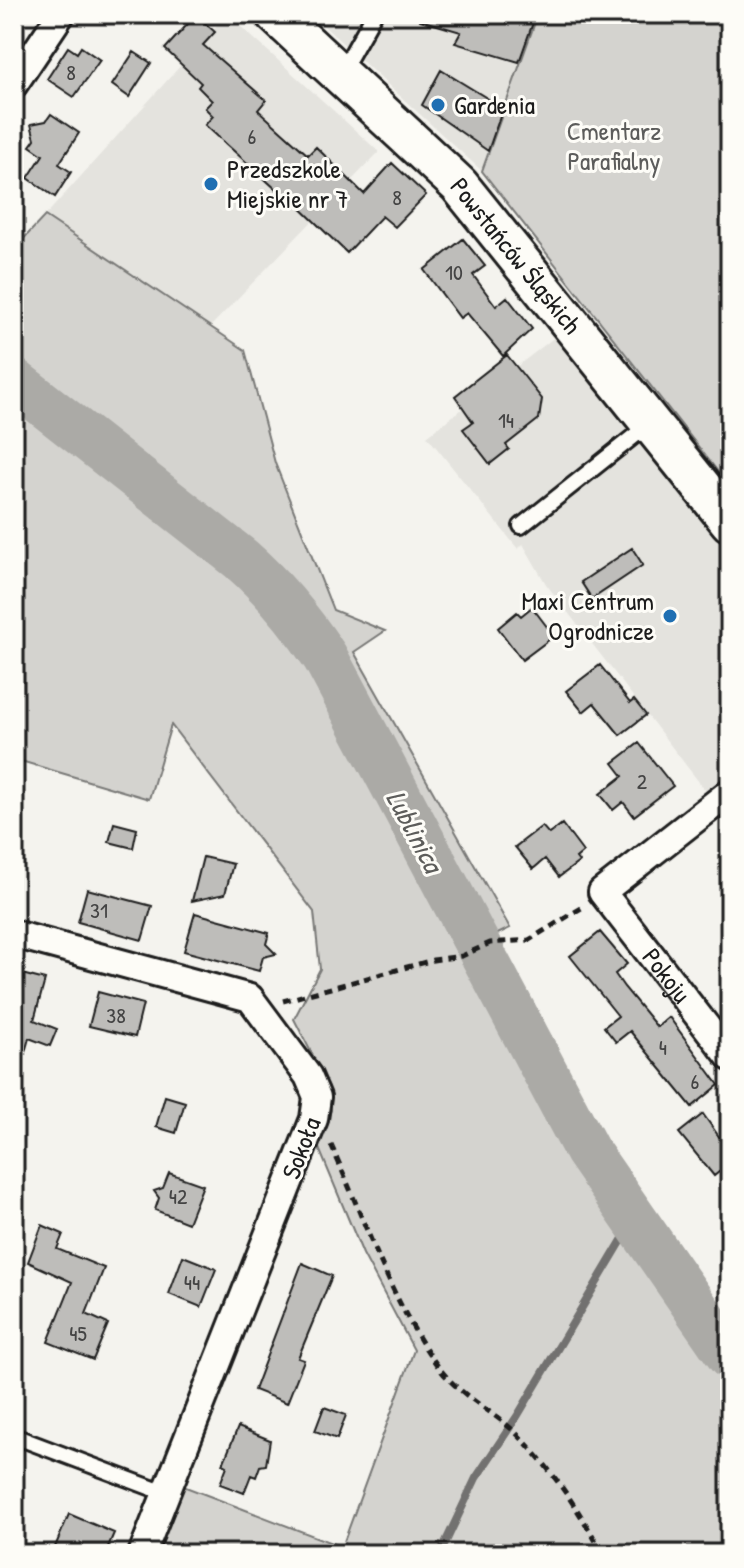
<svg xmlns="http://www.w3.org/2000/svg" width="744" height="1568" font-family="'Patrick Hand',sans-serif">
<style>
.built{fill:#e4e3de}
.green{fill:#d4d3cf;stroke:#787876;stroke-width:2}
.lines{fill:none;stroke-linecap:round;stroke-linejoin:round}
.stream{stroke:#72716f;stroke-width:8}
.river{stroke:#abaaa6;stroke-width:46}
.building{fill:#bebdba;stroke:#1c1c1c;stroke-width:2}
.lane-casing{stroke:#1c1c1c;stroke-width:20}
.street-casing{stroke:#1c1c1c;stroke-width:32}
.secondary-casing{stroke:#1c1c1c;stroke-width:44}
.path{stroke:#1c1c1c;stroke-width:5;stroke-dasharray:8 6;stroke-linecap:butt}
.lane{stroke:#fdfcf7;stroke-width:14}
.street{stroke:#fdfcf7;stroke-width:26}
.secondary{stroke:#fdfcf7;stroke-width:38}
.poi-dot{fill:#1f6fb2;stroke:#fdfcf7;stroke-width:3}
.labels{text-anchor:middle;stroke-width:6;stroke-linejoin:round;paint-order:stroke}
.number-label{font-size:22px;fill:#444}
.poi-label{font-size:26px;fill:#1c1c1c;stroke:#fdfcf7;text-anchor:start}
.park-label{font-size:26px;fill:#5c5c5b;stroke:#fdfcf7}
.street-label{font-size:26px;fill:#1c1c1c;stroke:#fdfcf7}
.water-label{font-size:28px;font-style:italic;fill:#5c5c5a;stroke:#fdfcf7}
</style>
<rect width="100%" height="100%" fill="#f4f3ee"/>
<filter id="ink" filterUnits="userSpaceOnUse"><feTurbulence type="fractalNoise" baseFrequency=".0125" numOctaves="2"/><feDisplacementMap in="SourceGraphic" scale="16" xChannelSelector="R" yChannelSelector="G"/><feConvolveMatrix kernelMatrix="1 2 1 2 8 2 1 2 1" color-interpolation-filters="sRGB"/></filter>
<g filter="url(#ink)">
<path class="built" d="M227 14 379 152 210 327 45 216Z
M311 14H538L482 171 412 107Z
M560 333 730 544V778L709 795 546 584 523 544 518 549 427 436Z"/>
<path class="green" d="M538 14H730V487L482 171Z
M45 216 245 350 275 463 333 610 385 631 354 652 510 928 481 942 642 1234 730 1361V1554H151L178 1484 342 1547 414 1350 363 1254 318 1146 331 1110 329 1087 294 1019 320 969 314 912 171 725 149 799 14 759V249Z"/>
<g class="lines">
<path class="stream" d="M440 1554 476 1478 518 1415 634 1220"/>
<path class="river" d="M14 381 241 559C274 588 301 621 325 657L587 1151 730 1357"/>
</g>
<path class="building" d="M420 14H536L519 62 455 43 461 32 420 20Z
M196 15 215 32 203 45 266 100 258 110 308 155 316 147 364 194 392 163 426 195 395 227 382 216 347 253 290 198 288 200 205 125 213 116 205 108 212 101 198 87 201 83 165 49Z
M68 47 77 53 81 47 100 60 74 97 47 79Z
M134 52 151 63 129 97 112 85Z
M441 70 503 108 488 151 422 105Z
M51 114 79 133 59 164 71 172 55 197 28 178 43 155 30 146 35 139 31 124 46 121Z
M463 239 485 266 473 275 496 306 507 297 532 329 503 356 467 313 460 318 424 270Z
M507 355 542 399 539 419 506 445 509 449 490 464 463 429 473 422 455 396Z
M632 548 643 565 592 599 581 582Z
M532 607 554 636 522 660 498 628 517 612 521 616Z
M600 665 630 703 634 700 646 715 620 735 594 703 583 712 566 691Z
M639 743 673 786 634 816 623 802 613 810 600 794 623 776 613 763Z
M114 823 137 829 133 848 109 842Z
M562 824 583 852 576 858 579 862 559 877 545 859 533 869 515 847 542 826 549 834Z
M203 857 233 864 225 894 192 901Z
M87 889 152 906 142 940 78 922Z
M195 913 269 933 266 944 276 954 263 957 259 971 184 951Z
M600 932 627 964 615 974 624 987 657 1027 669 1017 719 1085 692 1107 630 1031 616 1042 604 1027 618 1016 570 956Z
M14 972 45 980 34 1020 57 1029 50 1046 29 1038 20 1070 14 1069Z
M98 992 143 1004 135 1037 89 1026Z
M165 1096 185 1102 176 1133 156 1127Z
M703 1114 720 1138 730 1130V1163L714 1176 679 1133Z
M169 1173 203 1185 188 1223 155 1210 159 1198 154 1191 163 1188Z
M42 1225 63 1234 57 1249 104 1268 86 1314 108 1324 93 1360 48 1342 72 1282 28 1262Z
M183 1256 216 1269 201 1307 169 1294Z
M302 1263 332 1276 298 1358 304 1360 287 1403 254 1390Z
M324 1407 346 1415 337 1439 315 1431Z
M238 1427 270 1440 266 1465 260 1466 256 1477 251 1475 244 1493 220 1484 227 1466 223 1464Z
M69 1514 114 1533 105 1554H52Z"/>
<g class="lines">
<defs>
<path id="lane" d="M341 73 374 14
M521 526 648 425
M14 1436 165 1493"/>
<g id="street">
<path d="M14 84 61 14"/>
<path id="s1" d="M730 792 602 892 730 1057"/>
<path d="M14 934 250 998 308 1076 317 1097 314 1119 142 1554"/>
</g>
<g id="secondary">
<path id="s2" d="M275 14 459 185 730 522"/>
</g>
</defs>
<use href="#lane" class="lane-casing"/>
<use href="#street" class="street-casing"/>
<use href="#secondary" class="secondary-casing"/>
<path class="path" d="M283 1001 433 960 462 956 490 943 529 940 583 907
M331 1145C364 1218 392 1305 440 1369 461 1397 494 1411 518 1435 553 1470 580 1512 603 1554"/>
<use href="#lane" class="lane"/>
<use href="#street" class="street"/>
<use href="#secondary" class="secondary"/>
</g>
</g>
<g class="poi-dot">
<circle cx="438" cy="105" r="8"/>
<circle cx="211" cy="184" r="8"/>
<circle cx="670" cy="616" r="8"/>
</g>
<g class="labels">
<g class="number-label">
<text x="71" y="80">8</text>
<text x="252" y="144">6</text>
<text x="397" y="205">8</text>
<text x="454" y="280">10</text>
<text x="506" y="428">14</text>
<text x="642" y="789">2</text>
<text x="99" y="918">31</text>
<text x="116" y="1023">38</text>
<text x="663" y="1055">4</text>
<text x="695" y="1089">6</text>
<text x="178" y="1204">42</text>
<text x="192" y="1290">44</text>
<text x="78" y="1341">45</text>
</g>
<g class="poi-label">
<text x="454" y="114">Gardenia</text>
<text x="227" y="178">Przedszkole<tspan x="227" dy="30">Miejskie nr 7</tspan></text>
<text x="654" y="610" text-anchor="end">Maxi Centrum<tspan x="654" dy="30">Ogrodnicze</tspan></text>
</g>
<g class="park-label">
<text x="614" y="140">Cmentarz<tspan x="614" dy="30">Parafialny</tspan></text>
</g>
<g class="street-label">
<text dy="9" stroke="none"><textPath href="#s2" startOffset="342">Powstańców Śląskich</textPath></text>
<text dy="9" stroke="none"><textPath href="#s1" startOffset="268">Pokoju</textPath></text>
<text transform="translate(301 1148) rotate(-69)" y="9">Sokoła</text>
</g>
<g class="water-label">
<text transform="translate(415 831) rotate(62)" y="10">Lublinica</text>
</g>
</g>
<rect width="744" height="1568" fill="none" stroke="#fdfcf7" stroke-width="48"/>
<rect x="24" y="24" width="696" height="1520" fill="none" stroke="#1c1c1c" stroke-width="3" filter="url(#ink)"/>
</svg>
